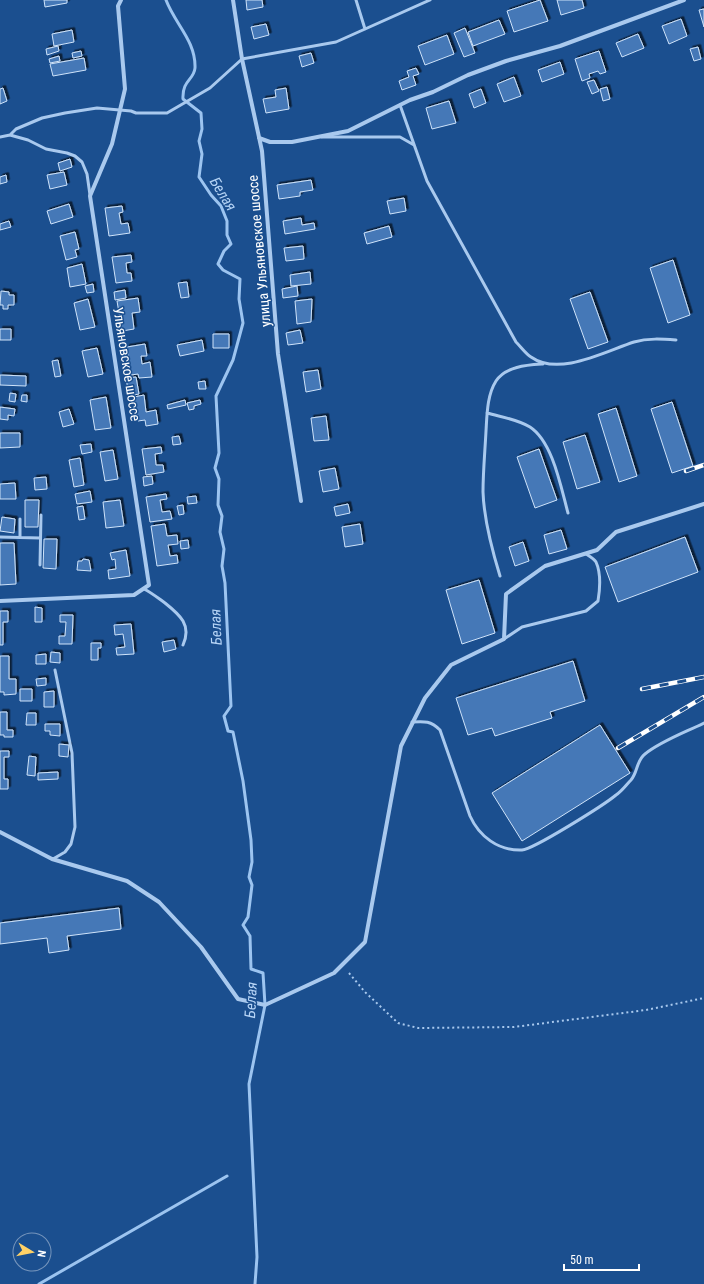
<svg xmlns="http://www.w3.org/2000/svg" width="704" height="1284" font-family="'Roboto Condensed',sans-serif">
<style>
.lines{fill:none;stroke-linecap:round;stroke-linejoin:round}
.stream{stroke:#9cc4f0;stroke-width:3}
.building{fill:#4478b7;stroke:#cfe3fa;filter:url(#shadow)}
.path{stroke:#a9c9ee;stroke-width:2;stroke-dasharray:2 3;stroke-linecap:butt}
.service{stroke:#a9c9ee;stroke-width:3}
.minor{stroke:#a9c9ee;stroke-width:4}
.rail-casing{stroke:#fff;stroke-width:4.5}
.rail{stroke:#1b4f8f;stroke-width:3;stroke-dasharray:9;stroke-linecap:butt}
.labels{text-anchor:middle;stroke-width:3;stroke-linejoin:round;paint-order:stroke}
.street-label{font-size:14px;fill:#fff;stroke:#1b4f8f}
.water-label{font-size:15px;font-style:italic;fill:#b5d3f5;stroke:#1b4f8f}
</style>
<defs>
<filter id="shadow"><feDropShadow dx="2.5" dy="-2.5" stdDeviation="0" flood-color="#0009"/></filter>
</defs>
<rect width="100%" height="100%" fill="#1b4f8f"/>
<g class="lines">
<path class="stream" d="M166 0C175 24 196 41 195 68 194 80 182 80 183 99L201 113 202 129 199 141 202 154 199 177 211 195 221 206 227 221V235L231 244 224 251 218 264 223 270 240 279 239 299 243 323 233 360 216 396 219 453 215 468 219 479 218 505 222 516 220 532 224 549 222 566 225 583 231 706 224 716 228 731 233 732 243 781 251 840 252 862 249 877 252 885 248 917 243 925 250 936 251 969 263 973 265 1005 249 1084 257 1257 255 1284
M39 1284 227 1176"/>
</g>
<path class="building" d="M44 0H67V3L45 7Z
M246 0H262L263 7 247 10Z
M540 0 548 21 514 32 507 11Z
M557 0H582L584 8 561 15Z
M704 9V27L699 10Z
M681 19 687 36 669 44 662 26Z
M499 20 505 34 473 46 468 32Z
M266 24 269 35 254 39 251 27Z
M465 28 475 53 464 57 454 33Z
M72 30 74 42 54 46 52 34Z
M638 34 644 48 622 57 616 43Z
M447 35 454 54 425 65 418 46Z
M58 46 59 51 47 55 46 49Z
M698 47 701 59 694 61 690 49Z
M81 51 82 56 73 58 72 53Z
M599 51 606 72 600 74 598 71 589 74 590 78 582 81 575 59Z
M311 53 314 63 302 67 299 56Z
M59 56 60 61 50 63 49 59Z
M84 58 86 70 53 76 50 64Z
M560 62 564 74 542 82 538 70Z
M416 68 419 74 413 76 416 85 402 90 399 81 409 77 407 71Z
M514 77 521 96 504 102 497 84Z
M594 80 599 91 592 94 587 82Z
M607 87 610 99 603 101 600 89Z
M3 88 7 101 0 104V89Z
M286 88 289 109 266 113 263 99 276 97 275 90Z
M481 89 486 103 474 108 469 94Z
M449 101 456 123 432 129 426 108Z
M70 159 72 167 60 171 58 163Z
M64 172 67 185 50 189 47 175Z
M6 175 7 182 0 184V177Z
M311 180 313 190 300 192V196L279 199 277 185Z
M404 198 406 211 390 214 387 201Z
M69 204 73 217 51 224 47 211Z
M122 206 123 212 119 213 121 224 128 223 130 233 109 236 105 208Z
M301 218 302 225 314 223 315 229 285 234 283 221Z
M9 221 11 227 0 230V224Z
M389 226 392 237 367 244 364 233Z
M75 232 79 249 75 250 77 257 66 260 60 236Z
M303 246 304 259 286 261 284 248Z
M131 255 132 262 126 263 127 273H131L132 281 116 283 112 257Z
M673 260 690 315 668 323 650 268Z
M82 264 86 284 70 287 67 268Z
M310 272 311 284 291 286 290 275Z
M187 282 189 297 181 298 178 283Z
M93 284 94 292 87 293 85 286Z
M297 286 298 296 283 298 282 289Z
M125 290 126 298 115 300 114 292Z
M1 291 9 292V295H14V305H8V309H3V305H0Z
M590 292 608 342 588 349 570 299Z
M138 298 140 312 132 313 134 329 122 331 117 301Z
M88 299 95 327 80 330 74 303Z
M312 299 311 322 297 324 295 301Z
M0 329H11V340H0Z
M300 330 303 343 288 345 286 333Z
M213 334H229V348H213Z
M202 340 204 351 180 356 177 345Z
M145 344 147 356H141L142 364 150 362 152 377 139 378 138 374 131 375 127 347Z
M97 348 103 374 88 377 82 351Z
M58 360 61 376 55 377 52 361Z
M318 370 321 389 306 392 303 372Z
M0 375 26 376V386L0 385Z
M136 377 139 394 129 396 126 378Z
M205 381 206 389H199L198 382Z
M10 393 16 394 15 402 9 401Z
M22 395H27V402L21 401Z
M144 395 146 412 156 410 158 424 146 426 145 420 138 421 134 397Z
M106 397 111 428 95 430 90 400Z
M185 400 186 405 168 409 167 405Z
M200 400 201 404 194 406V409L189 410 187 403Z
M672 402 693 466 672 473 651 409Z
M0 407 15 409 14 416 8 415V420L0 419Z
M616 408 637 476 619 482 598 414Z
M69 409 74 424 63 427 59 412Z
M326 416 329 440 314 441 311 418Z
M0 433H20V447L0 448Z
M585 435 600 482 577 489 563 442Z
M179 436 181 444 173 445 172 437Z
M91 444 92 452 82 454 80 445Z
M161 447 162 453 155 454 156 465H163L164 472 146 475 142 449Z
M539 449 557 500 535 508 517 457Z
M113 450 118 479 105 481 100 452Z
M80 458 84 485 74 487 69 460Z
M335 468 339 489 323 492 319 471Z
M152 476 153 484 144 486 143 477Z
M46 477 47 489 35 490 34 478Z
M15 483 16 499H0V484Z
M90 491 92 502 77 504 75 494Z
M166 494 167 499 160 500 162 512 170 511 172 519 150 522 146 497Z
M196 496 197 503 188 504 187 497Z
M25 500H39L38 527H25Z
M120 500 124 526 106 528 103 502Z
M348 504 350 513 336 516 334 507Z
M183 505 184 514 179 515 177 506Z
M83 506 85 519 79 520 77 507Z
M2 517 15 519 14 533 0 531Z
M165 524 167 536 177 535 178 544 168 545 170 556 177 555 178 563 157 566 151 526Z
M360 524 363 544 345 547 342 527Z
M561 530 567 549 549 554 544 535Z
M685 537 698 572 618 602 605 567Z
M44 539H57L56 569 43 568Z
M188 540 189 548 181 549 180 541Z
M523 542 529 561 515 566 509 547Z
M0 543H14L16 584 0 585Z
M126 550 130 576 109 579 108 570 116 569 115 559 112 560 110 553Z
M83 559 89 560 91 571 77 570 78 561H82Z
M479 580 495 633 462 644 446 590Z
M35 607 42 608V622H35Z
M0 611H8V622H3V645H0Z
M60 615H73L72 644H59V636H65L66 622H60Z
M131 624 134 654 117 655 116 648 125 647 123 634 115 635 114 625Z
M174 640 176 649 164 652 162 642Z
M91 643H101V648H98V660H91Z
M51 652 60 653V663L50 662Z
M46 654V664H36V655Z
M0 656H9V679H16V694L4 695V692H0Z
M573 661 585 701 550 712 552 718 495 736 492 728 468 735 456 698Z
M46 678V685L37 686 36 679Z
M20 689H32V701H20Z
M54 691V707H44V692Z
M0 712H7V730H13V737H4V735H0Z
M27 713H36V725H26Z
M45 724H60V736L50 735V731H45Z
M600 725 630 773 522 841 492 793Z
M59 744 69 745 68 757 59 756Z
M0 751H9V757H4V779H8V789H0Z
M29 756 36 757 35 776 27 775Z
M58 772V779L38 780V773Z
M119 908 121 929 67 936 69 950 49 953 47 938 0 944V923Z"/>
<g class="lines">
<path class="path" d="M349 973 365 992 398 1023 418 1028 514 1027 646 1010 704 998"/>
<path class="service" d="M356 0 365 29
M400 105 427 181 516 342C521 347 526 354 531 357 559 377 606 351 634 342 648 338 662 339 676 340
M10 135 28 140 46 149 67 153 75 156 82 162 87 174 90 195
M0 137 10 135 16 129 42 118 65 113 97 108 131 111 136 113H167L210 88 242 59 336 42 430 0
M322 137H400L414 145
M487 413C501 417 517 419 530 427 553 442 561 488 568 513
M0 537 40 538
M20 537V519
M40 565 41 515
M500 576C492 550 484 520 483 492 483 472 485 451 486 431 487 415 487 395 496 381 506 366 528 365 543 364
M144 589C152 593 158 598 165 603 180 615 192 625 183 645
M504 639 522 627 586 611 598 601C600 589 601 573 596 562 594 559 589 556 586 554
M412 722C425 721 431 721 440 730L470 816C479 836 498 851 522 850 534 849 604 805 616 795 622 791 626 785 631 780 638 772 636 761 645 754 661 741 686 732 704 723
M53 859 65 852 71 844 75 827 72 753 55 670"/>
<path class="minor" d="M233 0 242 59 262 151 278 354 301 501
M259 138 270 142H292L348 131 410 100 433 92 468 75 506 61 560 46 684 0
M0 601 134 595 149 585 90 196 112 144 125 89 118 6 121 0
M0 832 52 859 127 881 159 902 201 947 238 999 265 1005 334 973 365 942 401 746 425 698 451 665 504 639 506 594 545 566 597 550 616 532 704 504"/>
<defs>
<path id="rail" d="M686 471 704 465
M642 689 704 677
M618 748 704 697"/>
</defs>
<use href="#rail" class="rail-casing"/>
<use href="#rail" class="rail"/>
</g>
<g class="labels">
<g class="street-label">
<text transform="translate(259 251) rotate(-95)" y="5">улица Ульяновское шоссе</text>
<text transform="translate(127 364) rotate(81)" y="5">Ульяновское шоссе</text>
</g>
<g class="water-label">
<text transform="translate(223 194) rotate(58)" y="5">Белая</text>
<text transform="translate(216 627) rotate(-92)" y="5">Белая</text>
<text transform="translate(251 1000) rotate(-87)" y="5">Белая</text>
</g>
</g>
<g transform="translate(32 1252) rotate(100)"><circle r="19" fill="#1b4f8f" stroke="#7695bc"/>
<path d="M0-3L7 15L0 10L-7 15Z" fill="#ffd166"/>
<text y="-6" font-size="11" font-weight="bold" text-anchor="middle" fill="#ffffff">N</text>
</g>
<path d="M564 1264v6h75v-6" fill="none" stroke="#ffffff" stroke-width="2"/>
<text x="570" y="1264" font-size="12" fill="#ffffff" stroke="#1b4f8f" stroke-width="3" paint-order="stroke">50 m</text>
</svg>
